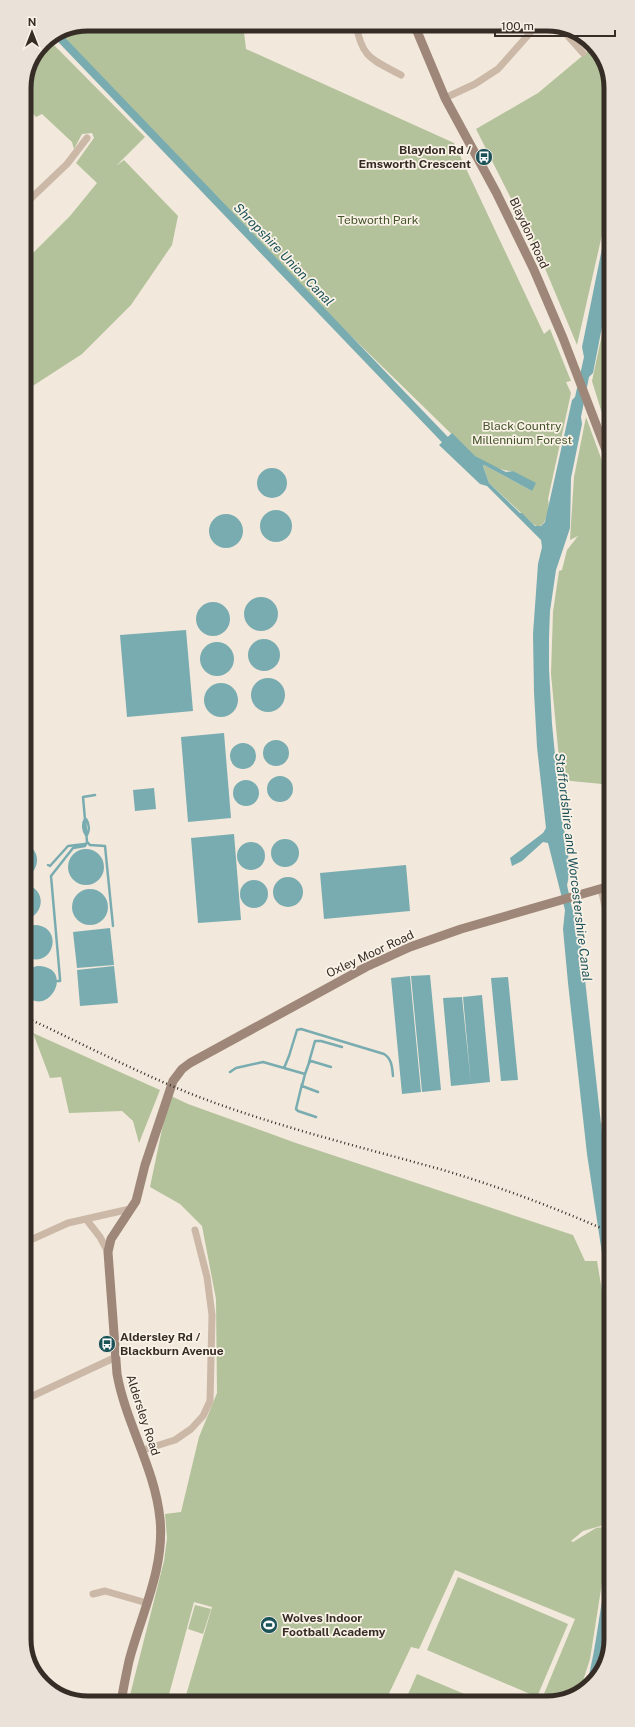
<svg xmlns="http://www.w3.org/2000/svg" width="635" height="1727" font-family="'Public Sans',sans-serif">
<style>
.green{fill:#b3c29b}
.water{fill:#79acb0}
.lines{fill:none;stroke-linecap:round;stroke-linejoin:round}
.stream{stroke:#79acb0;stroke-width:2.5}
.canal{stroke:#79acb0;stroke-width:8}
.street{stroke:#cbb8a7;stroke-width:7}
.secondary{stroke:#9e8778;stroke-width:9}
.rail{stroke:#372d27;stroke-width:2.5;stroke-dasharray:1 3;stroke-linecap:butt}
.labels{text-anchor:middle;stroke-width:3.5;stroke-linejoin:round;paint-order:stroke}
.poi-label{font-size:12px;font-weight:bold;fill:#372d27;stroke:#faf2e7;text-anchor:start}
.park-label{font-size:12px;fill:#44552b;stroke:#faf2e7}
.street-label{font-size:12px;fill:#372d27;stroke:#faf2e7}
.water-label{font-size:13px;font-style:italic;fill:#1c5359;stroke:#faf2e7}
.rim{fill:none;stroke:#372d27;stroke-width:5}
</style>
<rect width="100%" height="100%" fill="#f2e8db"/>
<path class="green" d="M88 24H243L246 49 454 143 544 334 550 329 571 381 566 382 571 393 548 499C550 508 548 523 538 527L533 524 489 483 483 466 484 465 532 491 513 471C501 472 478 460 470 452L310 296 62 35Z
M49 40 145 137 116 166 124 160 178 216 172 245 131 305 82 354 25 391 24 262 70 216 97 183 76 163 94 138 92 133 82 134 74 149 72 142 42 114 36 117 24 104V84L43 43Z
M593 47 609 71V204L577 345 539 254 476 129 538 93Z
M609 291V436L592 381 608 306 607 305Z
M586 417 609 480 607 496 609 502V831L602 784 561 780 551 674 553 612 559 571 562 570 567 550 578 536 570 540 574 477Z
M33 1033 160 1090 139 1143 133 1121 122 1111 69 1113 61 1077 50 1078Z
M171 1096 188 1104 296 1143 573 1235 585 1261H597L611 1344V1523L583 1531 571 1541 573 1542 596 1528 611 1526 590 1659 580 1690 564 1701H541L575 1619 455 1570 419 1649 411 1647 385 1702H184L212 1607 194 1602 167 1702 128 1703 164 1561 167 1538 165 1514 181 1512 199 1437 217 1393 216 1299 202 1226 180 1204 150 1187 165 1115Z
M610 1121V1220L603 1167 604 1151 601 1123Z
M458 1577 568 1624 537 1697 427 1650Z
M195 1605 211 1609 203 1634 188 1629Z
M417 1674 481 1701H405Z"/>
<path class="water" d="M609 214V291L593 373 589 377 581 417 582 424 571 478 570 528 556 570 550 611 549 637V669L552 724 561 816 568 847 569 876 567 885 572 908 578 916 604 1151 603 1167 610 1221 611 1313 587 1154 568 983 563 929 565 910 548 843 543 842 522 861 512 866 510 858 543 833 546 828 537 747 534 692 533 634 538 564 542 547 541 540 487 486 480 484 439 445 452 433 475 456 506 472 513 471 536 483 532 491 484 465 483 466 489 483 520 513H522L535 526H541L545 522 572 400 575 397 584 357 582 347Z
M257 483a15 15 0 1 1 30 0a15 15 0 1 1-30 0Z
M260 526a16 16 0 1 1 32 0a16 16 0 1 1-32 0Z
M209 531a17 17 0 1 1 34 0a17 17 0 1 1-34 0Z
M244 614a17 17 0 1 1 34 0a17 17 0 1 1-34 0Z
M196 619a17 17 0 1 1 34 0a17 17 0 1 1-34 0Z
M186 630 193 711 127 717 120 635Z
M248 655a16 16 0 1 1 32 0a16 16 0 1 1-32 0Z
M200 659a17 17 0 1 1 34 0a17 17 0 1 1-34 0Z
M251 695a17 17 0 1 1 34 0a17 17 0 1 1-34 0Z
M204 700a17 17 0 1 1 34 0a17 17 0 1 1-34 0Z
M224 733 231 818 188 822 181 737Z
M263 753a13 13 0 1 1 26 0a13 13 0 1 1-26 0Z
M230 756a13 13 0 1 1 26 0a13 13 0 1 1-26 0Z
M267 789a13 13 0 1 1 26 0a13 13 0 1 1-26 0Z
M233 793a13 13 0 1 1 26 0a13 13 0 1 1-26 0Z
M154 788 156 809 135 811 133 790Z
M234 834 241 920 198 923 191 838Z
M271 853a14 14 0 1 1 28 0a14 14 0 1 1-28 0Z
M237 856a14 14 0 1 1 28 0a14 14 0 1 1-28 0Z
M25 844C42 850 40 871 25 878Z
M68 867a18 18 0 1 1 36 0a18 18 0 1 1-36 0Z
M406 865 410 911 324 919 320 873Z
M273 892a15 15 0 1 1 30 0a15 15 0 1 1-30 0Z
M240 894a14 14 0 1 1 28 0a14 14 0 1 1-28 0Z
M25 885C47 888 45 915 25 920Z
M72 907a18 18 0 1 1 36 0a18 18 0 1 1-36 0Z
M32 925C66 923 54 973 25 956V928Z
M110 928 114 965 77 968 73 932Z
M37 966C77 966 48 1021 25 994V972L31 968Z
M114 966 118 1003 80 1006 77 970Z
M430 975 441 1090 422 1092 411 976Z
M410 976 421 1092 402 1094 391 978Z
M508 977 518 1080 501 1081 491 978Z
M482 995 490 1082 471 1084 463 997Z
M462 997 471 1084 451 1086 443 998Z
M611 1560V1639L598 1678 586 1686C598 1645 599 1601 611 1560Z"/>
<g class="lines">
<path class="stream" d="M95 795 83 797 87 842 90 845 105 846 113 926
M85 819C82 824 83 831 86 835
M86 819C89 823 90 831 87 835
M48 865 50 866 68 846 85 844
M57 981H60V979L51 876 73 848 85 846 87 842
M309 1062 315 1041H321L342 1047
M284 1068 289 1056 297 1030 301 1029 384 1054C392 1059 392 1067 393 1076
M230 1072 236 1068 263 1062 305 1074 309 1063 311 1061 331 1067
M305 1074 302 1086 318 1092
M302 1084 296 1109 298 1111 316 1117"/>
<path class="canal" d="M58 36 452 447"/>
<path class="street" d="M356 24C362 59 372 59 401 75
M475 24 478 26
M550 24 566 34 583 53
M445 98 475 84 498 69 538 24
M24 205 67 164 87 138
M601 889 610 927
M86 1219 100 1237 108 1252
M26 1242 68 1223 130 1209
M26 1399 116 1357
M143 1450 175 1440 191 1429 203 1416 210 1401 212 1315 207 1277 195 1230
M93 1594 105 1591 147 1603
M26 1607V1622"/>
<path class="secondary" d="M414 24 445 98 496 192 534 270 563 338 609 458
M121 1703C123 1689 126 1675 129 1661 141 1615 165 1568 160 1519 155 1468 126 1424 117 1374L108 1252 111 1239 136 1201 145 1165 173 1081 182 1069 190 1063 366 967 410 947 461 929 610 886"/>
<path class="rail" d="M25 1017C83 1044 140 1074 199 1097 278 1127 361 1147 443 1170 500 1187 556 1208 610 1232"/>
</g>
<defs>
<symbol id="bus-disc" viewBox="-11 -11 22 22"><circle r="9.5" fill="#1c5359" stroke="#faf2e7"/><path d="M-5-6H5V4H4V6H2V4H-2V6H-4V4H-5ZM-3.5-4V0h7V-4ZM-3.5 1.2v1.5H-2V1.2ZM2 1.2v1.5H3.5V1.2Z" fill="#fff"/></symbol>
<symbol id="stadium-disc" viewBox="-11 -11 22 22"><circle r="9.5" fill="#1c5359" stroke="#faf2e7"/><path d="M0-5a6.5 5 0 1 0 0 10a6.5 5 0 1 0 0-10ZM-3.5-1.8h7v3.6h-7Z" fill="#fff"/></symbol>
</defs>
<g fill-rule="evenodd">
<use href="#bus-disc" x="474" y="147" width="20" height="20"/>
<use href="#bus-disc" x="97" y="1334" width="20" height="20"/>
<use href="#stadium-disc" x="259" y="1615" width="20" height="20"/>
</g>
<g class="labels">
<g class="poi-label">
<text x="471" y="154" text-anchor="end">Blaydon Rd /<tspan x="471" dy="14">Emsworth Crescent</tspan></text>
<text x="120" y="1341">Aldersley Rd /<tspan x="120" dy="14">Blackburn Avenue</tspan></text>
<text x="282" y="1622">Wolves Indoor<tspan x="282" dy="14">Football Academy</tspan></text>
</g>
<g class="park-label">
<text x="378" y="224">Tebworth Park</text>
<text x="522" y="430">Black Country<tspan x="522" dy="14">Millennium Forest</tspan></text>
</g>
<g class="street-label">
<text transform="translate(529 233) rotate(65)" y="4">Blaydon Road</text>
<text transform="translate(370 954) rotate(-25)" y="4">Oxley Moor Road</text>
<text transform="translate(143 1415) rotate(72)" y="4">Aldersley Road</text>
</g>
<g class="water-label">
<text transform="translate(284 254) rotate(46)" y="5">Shropshire Union Canal</text>
<text transform="translate(574 867) rotate(83)" y="5">Staffordshire and Worcestershire Canal</text>
</g>
</g>
<path d="M0 0H635V1727H0ZM88 31H547A57 57 0 0 1 604 88V1639A57 57 0 0 1 547 1696H88A57 57 0 0 1 31 1639V88A57 57 0 0 1 88 31Z" fill="#eae2d8" fill-rule="evenodd"/>
<path class="rim" d="M88 31H547A57 57 0 0 1 604 88V1639A57 57 0 0 1 547 1696H88A57 57 0 0 1 31 1639V88A57 57 0 0 1 88 31Z"/>
<g transform="translate(32 32)" stroke="#faf2e7" stroke-width="3" paint-order="stroke">
<path d="M0-3L7 15L0 10L-7 15Z" fill="#372d27"/>
<text y="-6" font-size="11" font-weight="bold" text-anchor="middle" fill="#372d27">N</text>
</g>
<path d="M495 30v6h120v-6" fill="none" stroke="#372d27" stroke-width="2"/>
<text x="501" y="30" font-size="12" fill="#372d27" stroke="#faf2e7" stroke-width="3" paint-order="stroke">100 m</text>
</svg>
